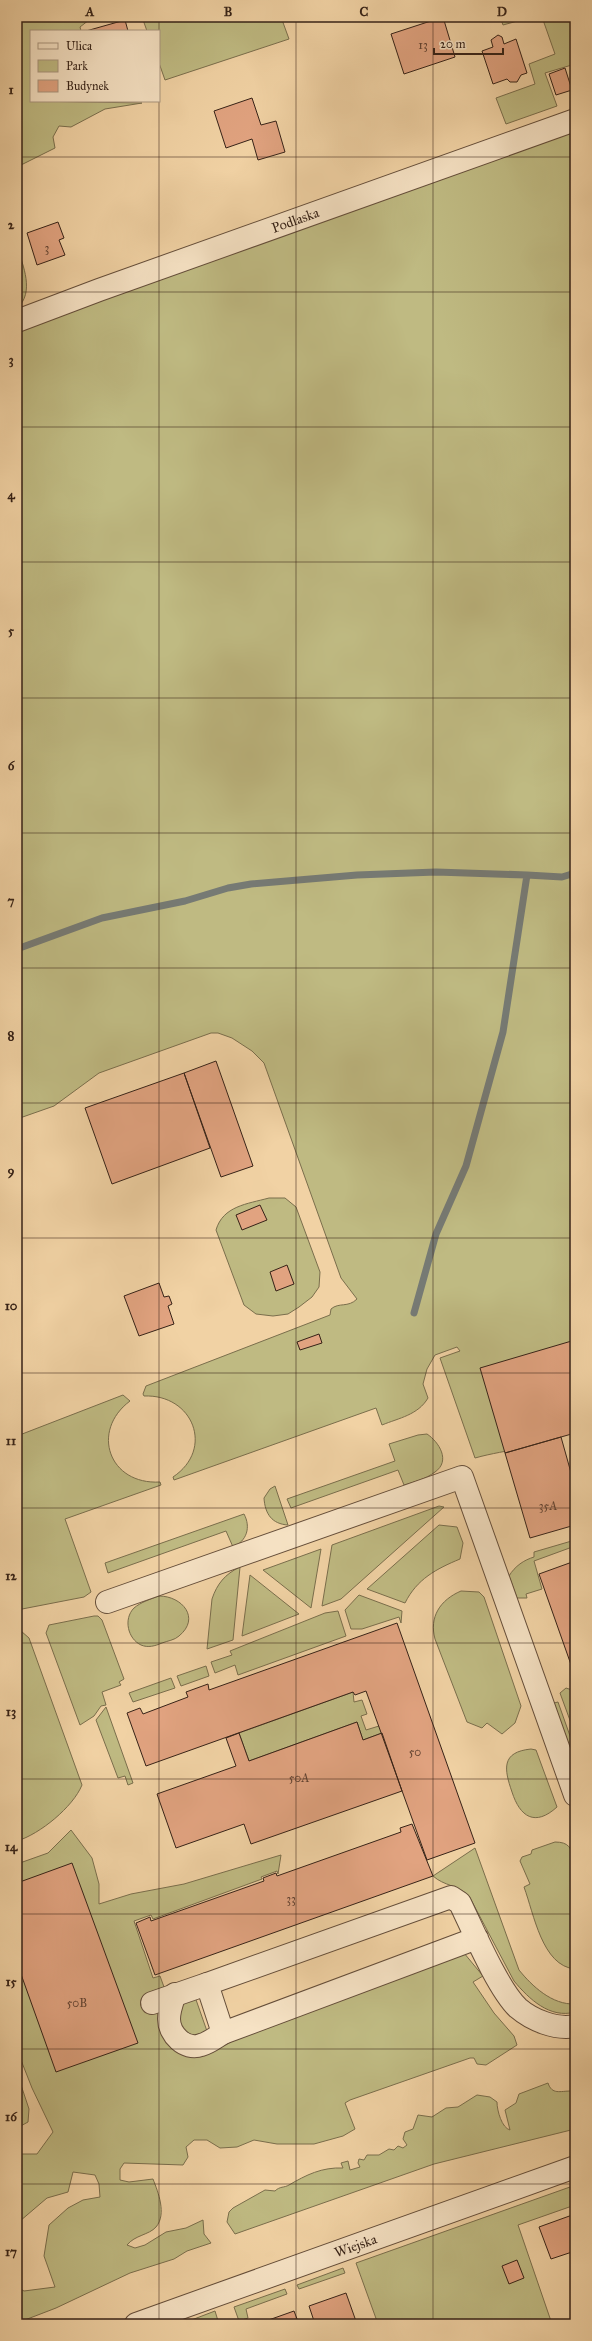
<svg xmlns="http://www.w3.org/2000/svg" width="592" height="2341" font-family="'IM FELL Great Primer',serif">
<style>
.green{fill:#bfba82;stroke:#7a6e4c}
.lines{fill:none;stroke-linecap:round;stroke-linejoin:round}
.stream{stroke:#767a74;stroke-width:7}
.building{fill:#e1a380;stroke:#362217}
.minor-casing{stroke:#654e3a;stroke-width:24}
.minor{stroke:#f6e2c4;stroke-width:22}
.grid{fill:none;stroke:#362217;stroke-width:1;stroke-opacity:0.55}
.labels{text-anchor:middle;stroke-width:3;stroke-linejoin:round;paint-order:stroke}
.number-label{font-size:12px;fill:#614231}
.street-label{font-size:14px;fill:#362217;stroke:#f6e2c4}
.neatline{fill:none;stroke:#362217;stroke-width:1.5}
.grid-label{font-size:13px;text-anchor:middle;font-weight:bold;fill:#362217}
</style>
<rect width="100%" height="100%" fill="#f1d2a4"/>
<filter id="stains"><feTurbulence type="fractalNoise" baseFrequency=".005" numOctaves="4"/><feColorMatrix values="0 0 0 0 .2 0 0 0 0 .09 0 0 0 0 .02 0 0 0 .5 -.17"/></filter>
<radialGradient id="worn" r=".72"><stop offset=".6" stop-color="#630" stop-opacity="0"/><stop offset="1" stop-color="#630" stop-opacity=".3"/></radialGradient>
<path class="green" d="M17 17H90L89 20 80 27 81 31H31V101L142 103 105 109 71 127 59 126 53 137 55 148 17 167Z
M142 17H281L289 39 165 80 159 63V31H147Z
M500 17H532L503 25Z
M542 17H575V64L545 73 557 106 506 124 496 98 535 84 529 64 555 54Z
M575 125V1434L573 1435 572 1430C543 1448 507 1449 475 1458L440 1358 460 1351 457 1347 435 1355 427 1369 423 1384 428 1398C418 1415 399 1418 382 1425L376 1408 174 1480 173 1477C215 1449 193 1394 144 1396L143 1394 146 1386 330 1315 331 1309C339 1302 348 1308 357 1299L341 1278 264 1063 252 1051 232 1038 218 1033H211L99 1073 54 1106 17 1119V326Z
M17 247C23 265 35 293 17 308Z
M269 1198H285L296 1207 320 1272 319 1287 312 1297 299 1307 288 1314 273 1316 256 1314 244 1305 216 1230C223 1206 247 1204 269 1198Z
M123 1395 130 1401C90 1431 109 1485 160 1482L161 1485 65 1519 91 1592 84 1597 17 1610V1436Z
M427 1434C439 1442 451 1461 435 1472 426 1479 414 1482 404 1485L398 1470 291 1508 287 1499 395 1461 389 1444 418 1435Z
M275 1486 288 1525C272 1524 265 1514 264 1498L270 1489Z
M439 1506 444 1507 341 1599 322 1606 332 1545Z
M244 1514C251 1527 247 1541 233 1547L226 1531 108 1573 105 1563Z
M439 1525 457 1527 463 1543 460 1559C436 1569 417 1579 405 1603L367 1589Z
M575 1540V1546L534 1561 542 1589 526 1594 527 1598H517L509 1576C515 1566 524 1560 534 1557V1552Z
M321 1549 311 1608 263 1570Z
M240 1567 233 1640 207 1649 212 1599C217 1584 225 1574 240 1567Z
M250 1575 299 1614 242 1636Z
M461 1591 479 1592 484 1597 521 1706 515 1723 502 1734 487 1723 482 1728 467 1722 435 1639C429 1617 440 1600 461 1591Z
M359 1595 402 1611 401 1623 399 1617 362 1629H351L345 1610Z
M159 1596C182 1596 201 1618 179 1636 175 1640 167 1641 162 1643 155 1646 148 1648 141 1645 128 1639 123 1619 134 1608 141 1602 151 1599 159 1596Z
M338 1611 346 1636 238 1675 235 1665 215 1673 211 1662 232 1655 230 1651 325 1613Z
M94 1616H98L102 1620 124 1679 119 1682 121 1685 102 1692 106 1705 101 1706 94 1716 80 1725 46 1633 49 1625Z
M17 1631H21L29 1638 82 1785C73 1807 40 1834 17 1841Z
M206 1666 209 1676 181 1686 177 1676Z
M171 1678 175 1688 133 1702 129 1693Z
M566 1688 575 1691V1734L560 1693Z
M353 1692 354 1702 362 1700 367 1714 361 1716 366 1730 379 1726 382 1733 363 1740 357 1722 249 1761 239 1733Z
M558 1702 575 1750V1762L554 1703Z
M106 1707 133 1783 128 1785 125 1776 118 1778 96 1720Z
M531 1749 536 1750 557 1807C535 1827 520 1817 512 1792 504 1769 501 1752 531 1749Z
M71 1830 92 1858 99 1884V1904L131 1894 184 1884 281 1855 278 1874 277 1871 261 1877 262 1879 153 1919 151 1915 134 1921 153 1978 160 1976 164 1987 148 1993 152 2005 163 2001 164 2027 221 2045 464 1953 483 1976 473 1982 494 2013 514 2036 517 2045 486 2065 477 2064 474 2058H470L350 2100 345 2103 355 2129 343 2136 314 2144H277L254 2140 237 2147 220 2148 207 2140H194L186 2147 188 2157 183 2165 124 2163 120 2169V2180L129 2182 153 2179C158 2192 167 2214 156 2227 149 2235 135 2235 127 2245L135 2248 145 2245 166 2232 186 2228 203 2220 204 2234 211 2243 187 2251 174 2259 130 2273 56 2308 17 2323V2287L24 2291 55 2287 44 2256 49 2225 68 2208 83 2200 100 2197 99 2184 95 2175 73 2172 68 2192 47 2198 20 2221 17 2248V2154H37L53 2132 32 2088 17 2050V1864L48 1853Z
M555 1842C569 1842 571 1848 575 1860V1969C542 1966 534 1914 524 1887L530 1884 520 1861 522 1857 531 1854 532 1850Z
M475 1848 519 1970C532 1986 552 2005 575 2004V2012C550 2019 529 1999 514 1981L469 1896C458 1885 444 1886 433 1876Z
M194 1994 208 2034 194 2039 180 2028C177 2008 176 2005 194 1994Z
M17 2073 29 2109 28 2122 17 2128Z
M548 2083C552 2095 560 2091 571 2091L575 2097V2129L434 2164 235 2234 227 2222 229 2212 233 2208 265 2190 275 2191C280 2186 284 2188 289 2185 306 2175 322 2167 343 2168L341 2163 348 2161 350 2170 360 2167 358 2163 359 2159 364 2160 367 2155H379L389 2149 394 2150 398 2146 403 2148 407 2145 403 2139 405 2132 413 2129 418 2115 432 2117 446 2108 458 2107 477 2095 490 2097 497 2102C497 2111 502 2128 510 2130L505 2110 516 2103 519 2094Z
M570 2187 575 2205 518 2225 552 2324H378L356 2263Z
M343 2268 345 2273 299 2289 297 2285Z
M285 2289 287 2294 246 2309 248 2318 239 2321 234 2307Z
M215 2311 219 2324H181Z"/>
<g class="lines">
<path class="stream" d="M527 875 562 877 575 873
M17 949 102 918 185 901 228 888 251 884 357 875 436 872 527 875 503 1032 466 1166 436 1234 414 1313"/>
</g>
<path class="building" d="M443 17 455 57 404 74 391 34Z
M125 20 128 31H86Z
M498 35 502 37 504 44 516 39 527 73 521 75 517 82H510L507 79 493 84 482 51 493 47 491 40Z
M565 68 572 90 556 95 549 74Z
M252 98 261 125 276 121 285 152 258 160 252 139 226 148 214 111Z
M58 222 64 238 59 240 65 255 37 265 27 233Z
M216 1061 253 1166 221 1177 184 1073Z
M184 1073 210 1148 112 1184 85 1108Z
M260 1205 267 1220 242 1230 236 1215Z
M287 1265 294 1284 276 1291 270 1272Z
M159 1283 164 1297 169 1296 172 1304 168 1306 174 1324 139 1336 124 1296Z
M319 1334 322 1343 300 1350 297 1342Z
M575 1340V1433L505 1453 480 1368Z
M561 1437 575 1487V1525L530 1538 505 1453Z
M575 1561V1676L539 1574Z
M397 1623 475 1843 427 1860 366 1691 355 1695 353 1692 146 1766 127 1713 140 1708 143 1714 188 1697 186 1692 208 1684 209 1690Z
M357 1722 363 1740 382 1733 402 1791 251 1844 244 1824 176 1848 157 1794 236 1766 226 1738 239 1733 249 1761Z
M412 1824 433 1876 155 1975 136 1923 150 1917 151 1921 264 1881 263 1878 276 1873 277 1876 401 1832 400 1828Z
M72 1863 138 2043 56 2072 17 1963V1883Z
M575 2214V2251L551 2259 539 2227Z
M517 2260 524 2278 509 2284 502 2266Z
M346 2293 357 2324H315L309 2306Z
M294 2311 299 2324H264L263 2322Z"/>
<g class="lines">
<defs>
<g id="minor">
<path id="s1" d="M17 321 99 290 575 120"/>
<path d="M107 1602 462 1477 575 1795"/>
<path d="M477 1938 223 2033 207 1984 451 1897 460 1903C473 1930 498 1989 518 2008 532 2020 556 2030 575 2026"/>
<path d="M175 1994C172 2003 169 2010 169 2019 169 2034 185 2051 201 2045 209 2043 216 2037 223 2033"/>
<path d="M152 2003 207 1984"/>
<path id="s2" d="M136 2324 575 2167"/>
</g>
</defs>
<use href="#minor" class="minor-casing"/>
<use href="#minor" class="minor"/>
</g>
<path class="grid" d="M159 17V31M296 17V2324M433 17V2324M159 31V101M159 101V2324M17 157H575M17 292H575M17 427H575M17 562H575M17 698H575M17 833H575M17 968H575M17 1103H575M17 1238H575M17 1373H575M17 1508H575M17 1643H575M17 1779H575M17 1914H575M17 2049H575M17 2184H575"/>
<g class="labels">
<g class="number-label">
<text x="423" y="49">13</text>
<text x="47" y="252">3</text>
<text x="548" y="1510">35A</text>
<text x="415" y="1756">50</text>
<text x="299" y="1782">50A</text>
<text x="291" y="1903">33</text>
<text x="77" y="2007">50B</text>
</g>
<g class="street-label">
<text dy="5" stroke="none"><textPath href="#s1" startOffset="296">Podlaska</textPath></text>
<text dy="5" stroke="none"><textPath href="#s2" startOffset="233">Wiejska</textPath></text>
</g>
</g>
<rect width="592" height="2341" fill="none" stroke="#f1d2a4" stroke-width="44"/>
<rect x="30" y="30" width="130" height="72" fill="#f6e2c4" stroke="#a9957f"/>
<rect x="38" y="43" width="20" height="6" fill="#f6e2c4" stroke="#a9957f"/>
<text x="66" y="50" font-size="12" fill="#362217">Ulica</text>
<rect x="38" y="60" width="20" height="12" fill="#bfba82" stroke="#a9957f"/>
<text x="66" y="70" font-size="12" fill="#362217">Park</text>
<rect x="38" y="80" width="20" height="12" fill="#e1a380" stroke="#a9957f"/>
<text x="66" y="90" font-size="12" fill="#362217">Budynek</text>
<path d="M434 48v6h69v-6" fill="none" stroke="#362217" stroke-width="2"/>
<text x="440" y="48" font-size="12" fill="#362217" stroke="#f6e2c4" stroke-width="3" paint-order="stroke">20 m</text>
<rect x="22" y="22" width="548" height="2297" class="neatline"/>
<g class="grid-label">
<text x="90" y="16">A</text>
<text x="228" y="16">B</text>
<text x="364" y="16">C</text>
<text x="502" y="16">D</text>
<text x="11" y="94">1</text>
<text x="11" y="229">2</text>
<text x="11" y="364">3</text>
<text x="11" y="499">4</text>
<text x="11" y="635">5</text>
<text x="11" y="770">6</text>
<text x="11" y="905">7</text>
<text x="11" y="1040">8</text>
<text x="11" y="1175">9</text>
<text x="11" y="1310">10</text>
<text x="11" y="1445">11</text>
<text x="11" y="1580">12</text>
<text x="11" y="1716">13</text>
<text x="11" y="1851">14</text>
<text x="11" y="1986">15</text>
<text x="11" y="2121">16</text>
<text x="11" y="2256">17</text>
</g>
<rect width="100%" height="100%" filter="url(#stains)"/>
<rect width="100%" height="100%" fill="url(#worn)"/>
</svg>
